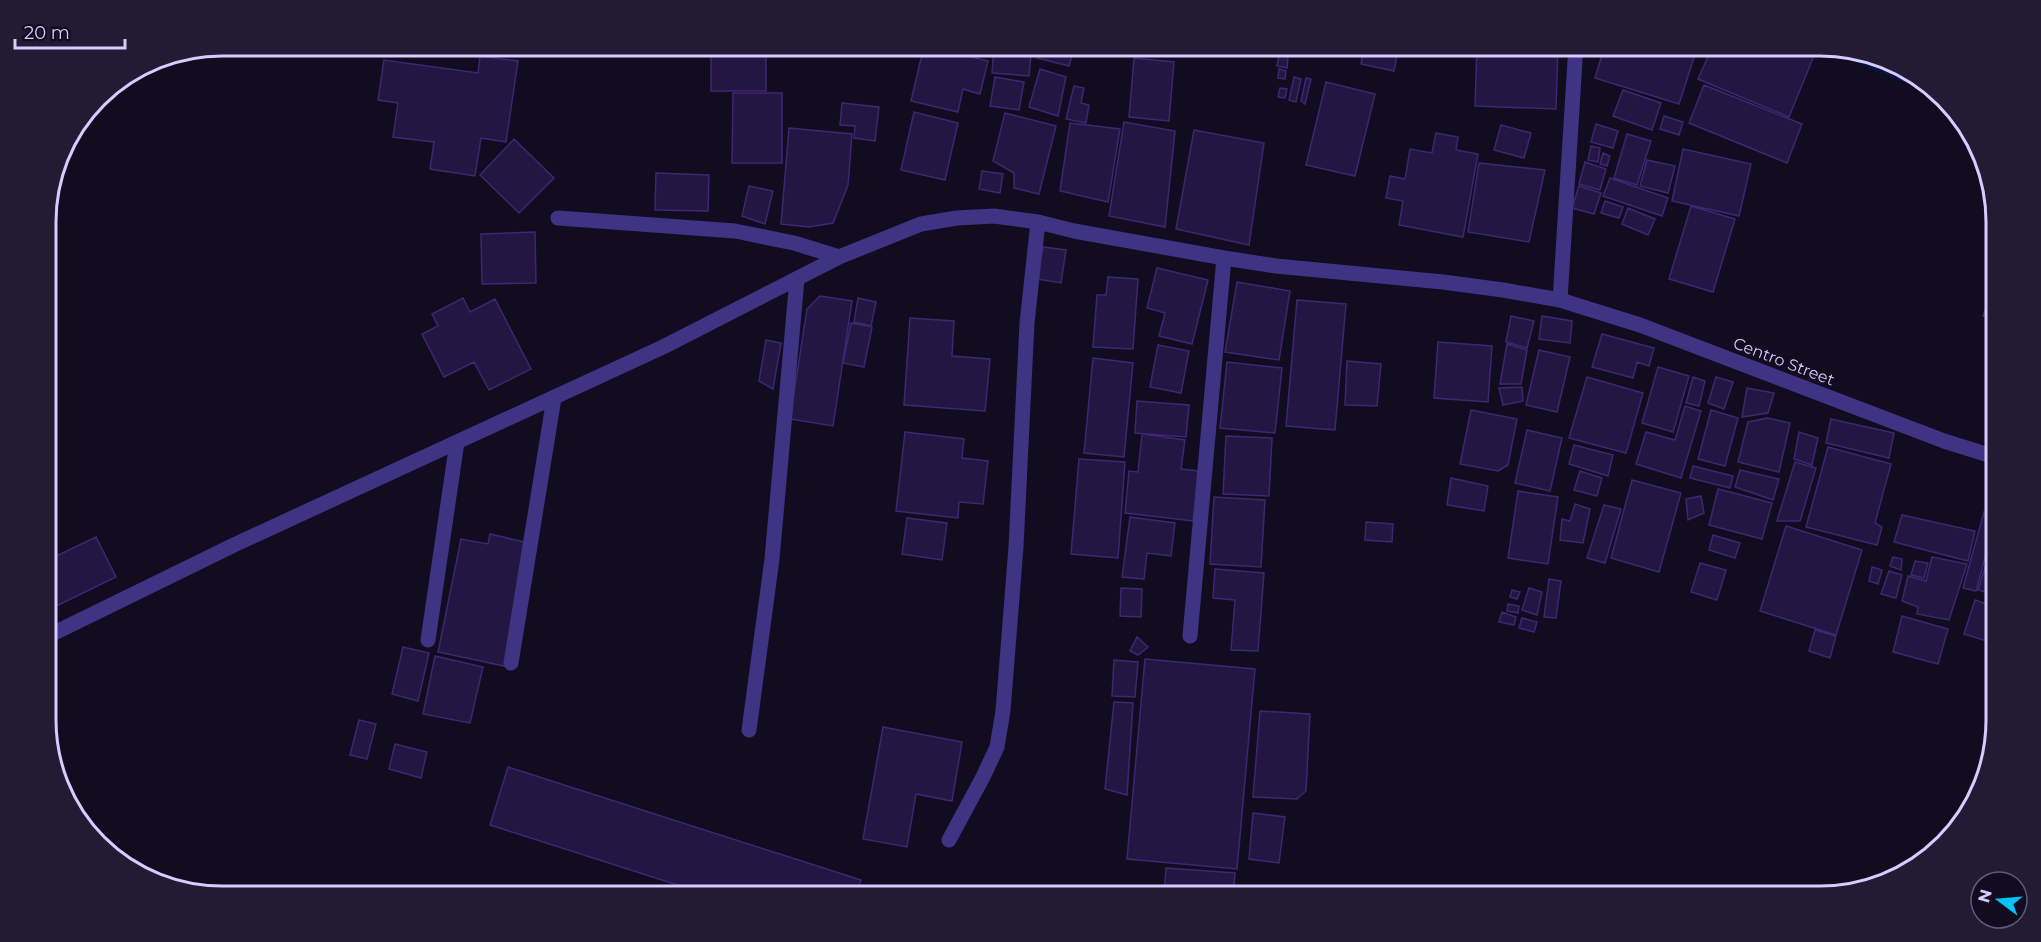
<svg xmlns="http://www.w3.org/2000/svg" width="2041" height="942" font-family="Montserrat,sans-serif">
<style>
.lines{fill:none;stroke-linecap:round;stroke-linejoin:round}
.stream{stroke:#061540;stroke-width:10}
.building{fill:#241643;stroke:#3d2771;stroke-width:1.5}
.minor{stroke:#3f3383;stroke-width:15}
.labels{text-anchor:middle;stroke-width:6;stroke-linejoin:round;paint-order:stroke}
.street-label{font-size:16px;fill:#d7ccff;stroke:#120c21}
.rim{fill:none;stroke:#d7ccff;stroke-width:3}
</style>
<rect width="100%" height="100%" fill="#120c21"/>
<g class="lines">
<path class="stream" d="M1831 47 1919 83"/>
</g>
<path class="building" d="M994 45H1032L1029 76 992 73Z
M1040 45H1075L1069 66 1037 58Z
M1135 45H1193L1192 53 1135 47Z
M1285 45 1293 46 1291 54 1283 52Z
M1312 45H1346L1344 53Z
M1364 45H1399L1394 71 1361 64Z
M1477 45H1558L1556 109 1475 106Z
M1605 45H1698L1679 104 1595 78Z
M1713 45H1795L1815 53 1789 117 1698 79Z
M924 46 988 61 980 94 963 89 958 112 911 101Z
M711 55H766V91H711Z
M1279 55 1288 57 1287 68 1277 66Z
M480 56 518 61 506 142 481 138 475 176 430 169 434 142 393 137 398 103 378 100 384 60 478 73Z
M1134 58 1174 62 1169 121 1129 117Z
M1040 69 1066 77 1058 116 1029 107Z
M1279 69 1286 71 1285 79 1278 78Z
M995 77 1024 82 1019 110 990 106Z
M1294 77 1301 79 1296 102 1289 100Z
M1306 78 1311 79 1305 104 1301 101Z
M1326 82 1375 94 1355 176 1306 165Z
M1704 85 1802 124 1787 163 1689 123Z
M1074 86 1084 88 1081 103 1089 105 1086 123 1066 119Z
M1280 88 1287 89 1285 98 1278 97Z
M1623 90 1661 103 1652 130 1613 116Z
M733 93H782V163H732Z
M842 103 879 107 875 141 854 138 855 126 840 125Z
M914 112 958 123 945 180 901 170Z
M1005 113 1056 126 1039 194 1014 188V173L993 161Z
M1664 116 1683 122 1679 135 1660 129Z
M1124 122 1175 131 1165 227 1109 216Z
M1070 123 1120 129 1108 202 1060 191Z
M1596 124 1618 131 1613 148 1591 142Z
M1501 125 1531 133 1524 158 1494 150Z
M789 128 852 134 848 185 833 223 809 227 781 224Z
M1194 130 1264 143 1249 245 1176 229Z
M1436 133 1458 137 1456 150 1478 154 1463 237 1399 225 1403 201 1386 198 1390 176 1405 179 1410 149 1432 153Z
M1627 134 1651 141 1637 185 1614 178Z
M514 139 554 178 519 213 480 175Z
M1591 146 1600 148 1598 162 1588 160Z
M1683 149 1751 164 1739 216 1672 201Z
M1603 153 1610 156 1607 166 1600 164Z
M1647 160 1675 166 1668 193 1640 186Z
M1585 162 1606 169 1600 190 1579 184Z
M1479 163 1545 170 1529 242 1468 232Z
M982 171 1003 174 1000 193 979 189Z
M656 173 709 175 708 211 655 210Z
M1610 178 1668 198 1662 216 1603 196Z
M749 186 773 191 765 224 742 216Z
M1579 186 1601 193 1594 214 1572 208Z
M1605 201 1623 207 1619 218 1601 213Z
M1691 206 1735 219 1713 292 1669 279Z
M1628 208 1655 219 1648 235 1622 224Z
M535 232 536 283 482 284 481 234Z
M1043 247 1066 250 1061 283 1037 279Z
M1157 268 1208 280 1192 344 1159 336 1165 313 1147 308Z
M1108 277 1138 279 1133 349 1093 347 1097 295H1106Z
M1237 282 1290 291 1279 360 1225 352Z
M1995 283V320L1983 316Z
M820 296 852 301 833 426 790 419 807 309Z
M463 298 470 312 495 299 531 369 489 390 474 362 444 377 422 334 438 326 432 314Z
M858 298 876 302 871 326 854 322Z
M1297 300 1346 304 1335 430 1286 426Z
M1511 316 1534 321 1527 348 1506 342Z
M1542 316 1572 321 1570 343 1539 339Z
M910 318 954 321 952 356 990 359 985 411 904 405Z
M851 323 872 327 864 367 843 363Z
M1602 334 1654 348 1649 366 1637 362 1633 378 1592 367Z
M766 340 781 343 773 389 759 381Z
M1438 342 1492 346 1488 402 1434 398Z
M1507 344 1527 350 1521 384H1500Z
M1158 345 1189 351 1181 393 1150 387Z
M1539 350 1570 357 1557 412 1526 405Z
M1093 358 1133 363 1124 457 1084 453Z
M1347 361 1381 364 1377 406 1345 405Z
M1227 362 1282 368 1275 433 1220 428Z
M1658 367 1689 376 1673 432 1642 423Z
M1587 377 1643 393 1626 453 1569 438Z
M1693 377 1705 381 1699 406 1686 403Z
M1716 377 1733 382 1724 409 1708 403Z
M1522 387 1523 401 1503 405 1499 388Z
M1747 388 1774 393 1768 413 1742 417Z
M1137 401 1189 405 1186 437 1135 433Z
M1685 406 1701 411 1681 478 1636 464 1646 432 1675 440Z
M1471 410 1517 419 1508 465 1498 471 1460 464Z
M1711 410 1738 418 1725 466 1698 459Z
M1767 418 1790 423 1779 472 1738 462 1748 422Z
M1831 419 1894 433 1889 458 1826 443Z
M1527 430 1562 438 1550 491 1515 483Z
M905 432 964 439 962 458 988 461 983 504 959 502 958 518 896 511Z
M1799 432 1818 438 1812 465 1794 459Z
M1142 434 1185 440 1181 469 1199 471 1193 521 1125 513 1129 471 1138 472Z
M1226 436 1272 438 1269 496 1223 494Z
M1574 445 1613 455 1608 476 1569 464Z
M1828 447 1891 464 1875 523 1882 527 1877 545 1806 527Z
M1079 459 1125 462 1118 558 1071 554Z
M1795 462 1816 468 1800 521H1777Z
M1693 466 1733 476 1730 488 1690 478Z
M1740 470 1779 479 1773 500 1735 487Z
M1580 471 1602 478 1597 496 1574 490Z
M1451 478 1488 486 1484 511 1447 505Z
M1632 480 1681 493 1659 572 1611 558Z
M1992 481 1995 482V497L1989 496Z
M1718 489 1772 503 1762 539 1709 525Z
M1518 491 1558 497 1548 564 1508 558Z
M1701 496 1704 513 1688 520 1686 499Z
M1214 497 1265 500 1261 567 1210 564Z
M1575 504 1590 509 1583 543 1560 540 1562 519 1570 521Z
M1604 505 1621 509 1605 563 1587 558Z
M1984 512 1995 515V521L1976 591 1963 588Z
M1902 515 1975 531 1968 561 1894 542Z
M1130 517 1175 523 1171 556 1147 553 1144 579 1122 577Z
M907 518 947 523 942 560 902 554Z
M1366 522 1393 524 1392 542 1365 540Z
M1786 526 1862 550 1836 635 1760 611Z
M490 534 529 543 504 666 438 652 461 539 488 544Z
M1713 535 1740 543 1735 558 1709 550Z
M1995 535 1996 595 1978 590Z
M96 537 116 577 46 611V561Z
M1893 557 1902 559 1901 570 1890 566Z
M1932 557 1967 564 1949 620 1917 614 1918 607 1902 601 1908 576 1926 581Z
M1915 561 1928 563 1924 578 1911 575Z
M1700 563 1726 570 1717 600 1691 592Z
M1872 567 1882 570 1878 584 1869 581Z
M1215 569 1264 573 1258 651 1231 650 1235 600 1213 598Z
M1889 571 1902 575 1896 598 1881 594Z
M1549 579 1561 581 1556 618 1544 617Z
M1121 588 1142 589 1141 617 1120 616Z
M1529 588 1542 592 1537 615 1522 610Z
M1512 590 1520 592 1517 599 1510 597Z
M1975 600 1996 607V644L1964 634Z
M1508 604 1519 606 1518 613 1507 611Z
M1502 612 1516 617 1514 625 1499 622Z
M1902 616 1948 629 1938 664 1893 652Z
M1522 618 1537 622 1534 632 1519 628Z
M1815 630 1836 636 1830 658 1809 651Z
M1137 637 1148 647 1138 655 1130 651Z
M403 647 429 653 418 701 392 694Z
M435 656 483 667 470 723 423 714Z
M1145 659 1255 669 1237 869 1127 859Z
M1114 660 1138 662 1135 697 1112 696Z
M1114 702 1133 703 1127 795 1105 789Z
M1260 711 1310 714 1306 791 1297 799 1253 797Z
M359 720 376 724 367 759 350 755Z
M883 727 962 742 952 801 916 794 907 847 863 839Z
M395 744 427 752 421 778 389 769Z
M508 767 861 880 855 897H715L490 825Z
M1253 813 1285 817 1279 863 1249 859Z
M1166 868 1235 873 1233 897H1164Z"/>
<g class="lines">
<path class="minor" d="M558 218 735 231 794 243 839 257
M1560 300 1576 45
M1190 636 1224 258
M46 637 236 544 663 347 839 257 921 224 957 218 994 216 1038 222 1074 231 1224 258 1276 266 1443 282 1503 290 1560 300 1640 325 1944 441 1995 457
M428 640 457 442
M511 663 554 398
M749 730 772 559 797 279
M949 840 983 777 997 747 1003 711 1016 547 1027 323 1038 222"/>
</g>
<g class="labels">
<g class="street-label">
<text transform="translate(1784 361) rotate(21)" y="6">Centro Street</text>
</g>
</g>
<path d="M0 0H2041V942H0ZM222 56H1820A166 166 0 0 1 1986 222V720A166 166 0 0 1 1820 886H222A166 166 0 0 1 56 720V222A166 166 0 0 1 222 56Z" fill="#221b33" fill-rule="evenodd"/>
<path class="rim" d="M222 56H1820A166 166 0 0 1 1986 222V720A166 166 0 0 1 1820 886H222A166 166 0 0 1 56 720V222A166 166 0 0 1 222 56Z"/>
<g transform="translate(1999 900) rotate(286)"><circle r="28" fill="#120c21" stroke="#61597a" stroke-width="1.5"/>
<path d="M0-4.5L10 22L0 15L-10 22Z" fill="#00c3f7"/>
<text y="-9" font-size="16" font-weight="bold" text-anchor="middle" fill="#d7ccff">N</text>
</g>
<path d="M15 39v9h110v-9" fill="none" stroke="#d7ccff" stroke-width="3"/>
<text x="24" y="39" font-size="18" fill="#d7ccff" stroke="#120c21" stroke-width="4.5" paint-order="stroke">20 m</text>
</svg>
